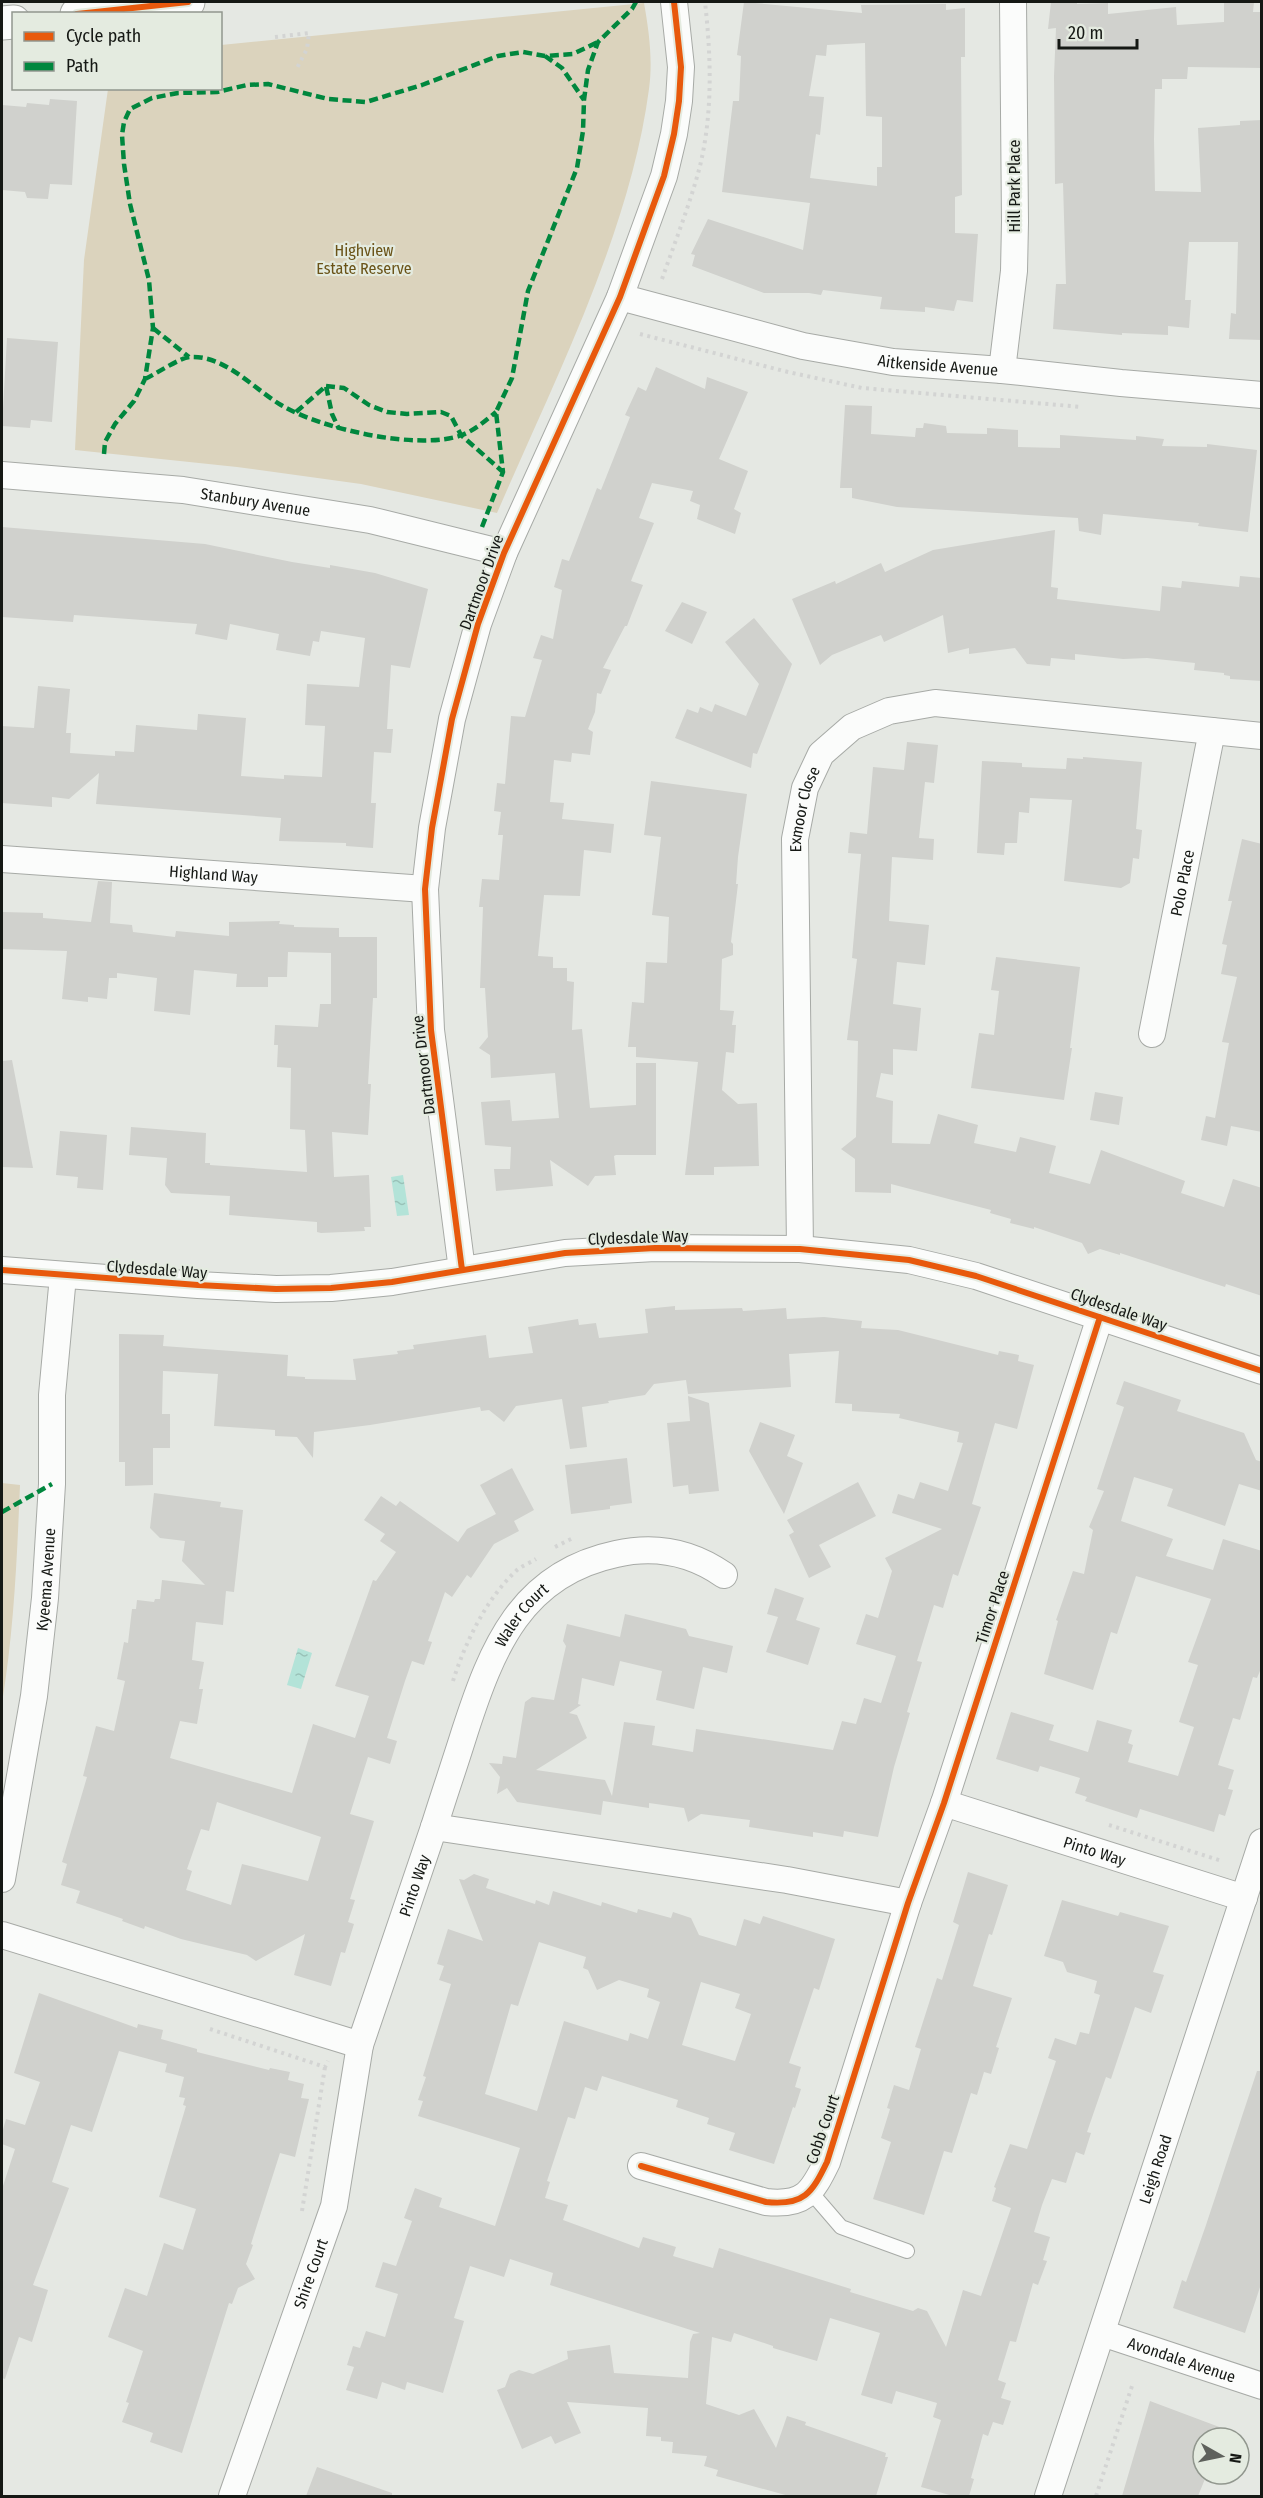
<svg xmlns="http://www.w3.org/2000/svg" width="1263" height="2498" font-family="'Fira Sans Condensed',sans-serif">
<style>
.green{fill:#dbd3bd}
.water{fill:url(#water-ripples)}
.building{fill:#d0d1cd;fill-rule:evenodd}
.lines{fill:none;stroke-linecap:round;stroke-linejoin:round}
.lane-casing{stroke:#a7aaa6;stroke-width:16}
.street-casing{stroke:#a7aaa6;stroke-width:28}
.secondary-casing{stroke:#a7aaa6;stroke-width:35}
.path{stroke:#d3d4d3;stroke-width:4;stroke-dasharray:3 4.5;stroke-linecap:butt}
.lane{stroke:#fbfcfb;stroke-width:14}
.street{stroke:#fbfcfb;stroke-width:26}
.secondary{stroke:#fbfcfb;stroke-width:33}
.quiet{stroke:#00873e;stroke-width:4.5;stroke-dasharray:9 4.5;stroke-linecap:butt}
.cycleway-casing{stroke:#e4ebe0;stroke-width:10}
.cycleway{stroke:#e8590c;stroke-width:6}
.labels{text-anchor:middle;stroke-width:4.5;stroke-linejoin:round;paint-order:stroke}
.street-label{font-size:16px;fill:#151814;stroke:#e4ebe0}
.park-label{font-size:16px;fill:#6a5318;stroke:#e4ebe0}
</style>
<defs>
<pattern id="water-ripples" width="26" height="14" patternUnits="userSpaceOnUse" patternTransform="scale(1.5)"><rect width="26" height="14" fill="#b3e3d8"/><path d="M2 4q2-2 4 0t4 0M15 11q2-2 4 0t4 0" fill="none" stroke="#99c2b8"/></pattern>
</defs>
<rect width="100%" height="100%" fill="#e5e8e3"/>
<path class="green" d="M644 3C649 31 653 60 649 89 630 233 554 381 497 513L361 484 237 467 75 450 84 260 108 89 220 88 221 45Z
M2 1483 20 1485C17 1558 14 1630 2 1703Z"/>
<path class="water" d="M403 1175 409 1215 397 1216 391 1177Z
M298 1648 312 1653 301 1689 287 1685Z"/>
<path class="building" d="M744 2 862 13 861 5 946 4V10L965 8V57H961L962 195 955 197V233L978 234 973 302 957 300 954 311 925 307V312L880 309 882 297 823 290 821 295 809 293H764L692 266 695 255 691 254 708 219 803 250 810 203 722 192 733 101H739L741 56 737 55ZM865 43 866 116 882 117V167H877V186L810 178 816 134 820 135 824 97 809 96 816 55 826 56 827 45Z
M1051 2H1077V4L1108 3V14L1176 7 1177 25 1224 22V2H1254L1253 12H1262V68L1188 67 1187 79H1162V89H1155L1154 139 1155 191 1201 192 1198 128 1240 125V121L1262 120V340L1229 339 1231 313 1236 314 1238 242H1189L1185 300H1191L1189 328 1168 326V335L1122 333V335L1053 329 1056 284H1066L1063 183 1055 184 1054 76 1056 28 1048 29Z
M50 99 77 101 72 185 50 184 48 199 27 198 25 192 2 190V105L26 107 27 103 49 105Z
M7 338 58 342 52 422 31 420 30 428 2 426Z
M656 367 705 389 707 377 748 392 719 459 748 471 734 509 741 513 735 534 697 519 700 505 690 501 693 491 652 483 639 518 654 523 631 581 643 585 627 626H625L603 668 611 670 601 694 597 693 595 712 588 729 593 732 590 755 572 753 571 762 554 760 550 802 564 803 562 819 614 824 611 853 584 850 580 896 544 895 538 956 553 957V968H567V981L574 982 572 1030 582 1029 590 1108 636 1105V1063H656V1155H616L614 1156 616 1175 595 1176 588 1186 550 1160 553 1186 496 1191 494 1169H510L511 1147 485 1145 481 1102 510 1100 512 1121 559 1118 555 1073 491 1078 490 1055 479 1048 488 1037 485 988H480L483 907H479L482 879 499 880 503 835H498L501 812 494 811 497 783 505 784 511 716 525 717 542 660 533 658 541 635 553 639 562 590 554 587 562 559 569 561 597 488 601 490 630 417 625 415 638 387 646 391Z
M845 405 872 406 871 434 915 437 916 428H923L924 423 946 426 947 433 987 434V428L1018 430V447L1060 448V435L1136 440V436L1164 439 1162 446 1207 447V444L1257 450 1248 532 1198 526 1199 523 1103 514 1101 535 1079 531 1078 518 897 507 852 498V488H840Z
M2 527 205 544 292 562 330 568V565L375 573 428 589 410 668 391 665 387 729H393L391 753 374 752 371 803H376L373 848 346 846V843L279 841 281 818 96 804 99 773 69 799 52 797V807L2 803V726L34 728 38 686 70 689 66 733H71L70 753 115 756V751L134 752 136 725 197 730 198 714 246 718 241 776 284 779V775L322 777 325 726 305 725 307 684 359 687 365 638 321 631 319 642 313 641 310 656 276 650 279 634 230 624 227 640 195 634 197 624 74 615 73 622 2 617Z
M1055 530 1051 587 1058 588 1057 599 1160 611 1162 586 1181 588 1182 581 1239 587 1240 576 1262 578V681L1230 679V676L1224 675V673L1194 670 1195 663 1147 658 1123 659 1075 654V660L1051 658 1050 666 1027 664 1015 648 969 654V648L948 653 943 615 884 642 881 635 832 655 820 665 792 599 835 581 836 584 881 563 885 572 933 550Z
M682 602 707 612 692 644 665 631Z
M754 618 792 664 757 754 753 753 751 768 675 738 687 709 698 713 700 707 712 712 715 704 746 716 759 684 725 642Z
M907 742 938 745 934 783 925 782 919 838 934 839 933 860 892 857 889 921 929 925 925 965 897 962 893 1004 921 1008 917 1051 893 1049V1075L881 1073 876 1097 893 1101 892 1143 930 1144 938 1114 978 1125 974 1143 1016 1152 1020 1137 1056 1146 1049 1173 1090 1184 1101 1150 1185 1181 1181 1193 1224 1207 1233 1179 1262 1188V1296L1226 1284 1225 1287 1120 1253V1255L1100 1249 1088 1254 1082 1243 1034 1227V1229L1010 1223 1011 1219 990 1213 991 1210 891 1184V1193L855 1192V1159L841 1149 856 1137 858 1041 847 1040 857 959 852 958 861 854 848 853 850 832 867 834 873 767 904 770Z
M1083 757 1142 762 1136 829 1142 830 1139 859 1133 858 1130 883 1121 888 1064 881 1072 800 1030 798 1029 813 1019 812 1017 843H1005L1004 855 977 853 982 761 1022 763V767L1066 769 1067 758 1083 759Z
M651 781 747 794 738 857 736 884H738L731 942 733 944V955L722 959 720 1010 734 1011 732 1025H736L734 1053 726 1052 722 1090 738 1104 757 1103 759 1166 714 1167V1175H685L698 1062 636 1057V1047H628L632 1002 644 1003 646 962 667 963 669 917 652 915 661 837 644 835Z
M1242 839 1262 844V1132L1231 1126 1227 1146 1201 1140 1206 1116 1215 1118 1229 1043 1222 1042 1237 977 1221 974 1227 945 1222 944 1232 901H1228Z
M98 881 112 882 110 923 132 925 133 932 175 937 176 931 229 936V922L280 921 279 924 294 925V927L339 928V937H377V998H373L368 1084H371L368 1135 332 1132 334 1177 369 1175 371 1227H364L365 1231 321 1233 317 1232V1222L229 1215 230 1196 171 1193 165 1185 167 1158 129 1155 131 1127 206 1133 205 1163H210V1165L307 1172 305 1130 290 1129 291 1068 277 1067 278 1045H274L275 1025 318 1027 320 1004H331V953L288 952 287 977H268V987H236L237 974 194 970 190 1015 154 1011 157 978 117 973V978H109L107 999 88 997V1002L62 999 67 951 2 949V912L43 913V918L91 922Z
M996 957 1080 967 1070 1048H1072L1064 1100 971 1088 979 1033 994 1035 999 991 991 990Z
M12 1060 33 1168 2 1167V1061Z
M1095 1092 1123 1097 1119 1125 1090 1120Z
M60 1131 107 1135 103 1190 77 1188 78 1177 56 1175Z
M675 1306V1310L742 1308 743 1311 786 1308 787 1319 824 1317 862 1321 861 1328 898 1330 998 1355 999 1351 1019 1355 1018 1361 1034 1365 1017 1429 995 1423 972 1504 981 1507 958 1576 953 1574 943 1608 934 1605 917 1661 922 1662 907 1712 910 1713 894 1767 878 1837 844 1831 843 1837 813 1832V1837L749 1827 750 1820 701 1814 688 1822 684 1808 649 1803V1808L603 1801 601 1815 517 1802 507 1788 497 1794 500 1777 489 1763 502 1764 503 1756 516 1758 525 1702 532 1697 554 1700 563 1659 566 1646 563 1641 567 1624 620 1637 625 1614 686 1629 689 1636 733 1646 727 1673 703 1667 694 1709 656 1700 662 1671 620 1661 614 1686 582 1678 578 1704 581 1705 569 1713 577 1715 587 1738 536 1770 605 1780 612 1796 624 1722 655 1726 652 1745 693 1752 696 1729 833 1750 842 1721 856 1724 864 1698 881 1703 896 1656 856 1644 866 1614 878 1618 892 1571 885 1558 942 1529 892 1513 898 1494 914 1499 920 1482 948 1491 963 1443 957 1442 959 1432 899 1418 900 1414 852 1411V1404L835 1403 839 1351 789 1354 791 1387 688 1394 686 1380 654 1384 645 1395 608 1401 609 1403 582 1407 587 1447 570 1449 562 1399 516 1406 504 1422 489 1410 481 1411 480 1407 370 1425 314 1432 313 1458 297 1437 275 1436V1430L214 1426 218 1374 163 1371 162 1414H170V1448H153V1485L125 1486V1462H119V1334L164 1335 163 1346 288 1355 287 1376 305 1377V1379L356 1380 353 1359 398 1354 397 1351 414 1349 413 1345 486 1335 489 1358 533 1353 528 1327 578 1319 579 1325 596 1323 599 1338 648 1333 645 1309Z
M1124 1381 1181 1400 1177 1411 1244 1433 1256 1460 1262 1462V1491L1239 1484 1225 1526 1167 1506 1173 1489 1134 1477 1121 1521 1173 1539 1166 1556 1213 1570 1223 1539 1262 1551V1666L1257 1678 1253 1677 1240 1720 1233 1718 1218 1765 1234 1770 1228 1789 1233 1790 1225 1816 1219 1814 1214 1832 1140 1809 1137 1818 1085 1801 1087 1797 1075 1793 1080 1778 1040 1766 1038 1772 996 1759 1011 1712 1054 1725 1049 1740 1088 1752 1097 1720 1132 1730 1128 1743 1133 1745 1128 1762 1178 1776 1194 1727 1179 1722 1198 1665 1188 1662 1211 1599 1136 1576 1117 1634 1111 1632 1093 1690 1044 1674 1058 1621 1056 1620 1073 1571 1084 1574 1093 1530 1089 1527 1104 1491 1097 1489 1124 1407 1116 1404Z
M688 1396 709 1403 719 1491 689 1494 688 1485 673 1487 667 1423 690 1421Z
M760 1422 795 1435 787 1456 803 1463 784 1514 749 1451Z
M627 1458 632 1503 610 1506V1509L571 1514 565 1465Z
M512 1468 534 1510 514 1521 519 1531 494 1544 471 1578 467 1575 452 1597 445 1592 428 1641 432 1642 424 1665 412 1661 405 1681 387 1738 397 1741 390 1764 368 1757 350 1814 374 1821 350 1899 355 1900 348 1922 354 1924 345 1953 341 1952 331 1986 294 1975 305 1934 256 1961 247 1955 181 1939 145 1926 144 1929 122 1921 123 1919 76 1903 80 1891 61 1885 67 1864 62 1862 87 1777 83 1776 96 1726 114 1731 125 1681 117 1679 124 1642 128 1643 132 1609H136L137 1600 154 1602 155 1599H160L162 1580 205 1585 182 1561 185 1541 160 1538 150 1528 154 1493 221 1502 220 1507 243 1510 234 1592 226 1591 223 1625 196 1622 192 1660 204 1662 199 1689H203L197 1724 180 1721 170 1758 292 1793 313 1724 355 1738 369 1696 335 1686 373 1580 376 1581 396 1552 380 1541 385 1534 364 1520 381 1496 396 1506 400 1501 458 1542 467 1529 496 1514 480 1485ZM217 1802 321 1837 308 1881 242 1864 231 1905 186 1890 192 1871 187 1869 201 1829 209 1831Z
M858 1482 876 1516 819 1545 831 1567 809 1578 789 1535 794 1532 787 1520Z
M775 1588 804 1598 796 1620 820 1628 808 1665 766 1652 778 1617 767 1614Z
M968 1872 1008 1885 992 1935 989 1934 973 1986 1012 1998 996 2047 999 2048 991 2074 984 2072 977 2095 971 2093 952 2153 944 2151 924 2215 873 2199 891 2142 881 2138 890 2109 887 2108 894 2085 909 2090 921 2049 915 2047 937 1978 942 1980 959 1925 953 1922Z
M474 1874 489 1879 486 1888 535 1904 536 1900 549 1905 553 1891 601 1906 602 1902 637 1913 638 1909 671 1918 673 1912 691 1918 699 1935 736 1946 744 1919 760 1924 763 1916 835 1939 819 1990 814 1988 789 2063 801 2067 795 2087 801 2089 795 2108 793 2107 774 2164 729 2150 735 2133 707 2124 709 2118 676 2107 678 2100 602 2076 597 2091 585 2087 575 2119 568 2117 547 2181 550 2182 545 2198 568 2205 563 2220 639 2248 643 2237 676 2247 673 2256 713 2268 719 2248 851 2289 850 2292 913 2311 918 2308 927 2311 946 2347 963 2290 981 2296 1011 2208 992 2201 996 2188 994 2187 1010 2144 1027 2149 1056 2061 1048 2058 1055 2038 1076 2045 1080 2032 1089 2034 1100 1995 1094 1993 1097 1981 1067 1972 1063 1962 1044 1956 1062 1900 1118 1916 1120 1912 1169 1926 1153 1972 1164 1975 1151 2013 1135 2007 1111 2079 1106 2077 1087 2132 1091 2133 1084 2155 1076 2152 1066 2183 1052 2179 1042 2205 1034 2232 1050 2237 1043 2260 1047 2261 1038 2285 1033 2283 1016 2342 1010 2341 998 2380 1006 2383 1001 2398 1011 2401 1003 2425 993 2422 988 2436 983 2434 971 2478 974 2479 969 2496H953L921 2487 941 2420 933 2417 937 2403 896 2391 892 2404 861 2395 880 2333 830 2318 817 2361 773 2348V2346L734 2333 731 2342 712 2337 706 2404 739 2415 754 2409 776 2448 787 2416 806 2422 805 2425 886 2453 885 2457H888L876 2496H789L716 2476 718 2470 704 2466 707 2456 672 2453 673 2442 661 2441V2437L646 2436 648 2408 567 2402 581 2433 555 2444 551 2436 522 2449 497 2390 505 2387 510 2374 519 2370 533 2374 568 2359 567 2351 610 2345 614 2373 688 2378 690 2342 693 2334 700 2333 550 2285 553 2273 510 2259 504 2277 470 2266 454 2318 464 2321 443 2393 407 2382 405 2390 382 2382 377 2399 346 2390 354 2367 347 2365 353 2346 360 2348 366 2331 385 2337 398 2294 375 2287 383 2262 396 2266 412 2221 404 2218 415 2188 442 2198 439 2207 495 2226 520 2148 418 2116 423 2101 418 2100 426 2077 423 2076 451 1984 439 1980 444 1966 437 1964 448 1929 483 1941 459 1879 464 1880ZM539 1942 586 1957 583 1968 588 1970 597 1990 619 1980 649 1989 647 1997 660 2002 648 2039 630 2033 628 2041 564 2021 537 2111 485 2094 511 2004 518 2006ZM701 1982 740 1994 735 2008 751 2014 735 2061 682 2045Z
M39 1993 137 2028 138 2024 163 2030 161 2039 197 2049V2052L269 2070 270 2068 290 2072 288 2080 304 2084 301 2098 309 2099 295 2157 280 2153 251 2244 253 2245 246 2264 255 2279 238 2288 232 2304 229 2303 182 2453 150 2442 153 2433 122 2422 129 2403 126 2402 143 2351 108 2337 125 2288 147 2296 164 2243 183 2250 196 2209 159 2197 186 2106 183 2105 185 2098 179 2097 184 2077 165 2072 167 2064 119 2051 92 2132 71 2125 52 2182 69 2188 33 2285 48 2290 32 2342 19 2337 5 2379 2 2378V2189L15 2149 2 2144V2133L6 2119 25 2125 40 2082 14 2073Z
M1257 2071H1262V2281L1245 2333 1173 2308 1182 2280 1186 2282 1206 2225Z
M1150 2401 1222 2428 1219 2438H1203V2474H1207L1198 2496H1122Z
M317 2467 392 2493V2496H306Z"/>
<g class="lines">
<defs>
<path id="lane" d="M810 2191 841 2227 907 2251"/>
<g id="street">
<path id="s1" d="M620 297 803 346 893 362 1002 370 1121 383 1262 395"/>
<path d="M1002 370 1014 271 1015 222 1013 2"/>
<path id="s2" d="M2 475 183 490 370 520 504 553"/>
<path id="s3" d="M2 859 425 889"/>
<path id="s4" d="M1152 1034 1212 731"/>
<path id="s5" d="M800 1249 795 839 805 788 821 754 852 727 889 711 935 703 1262 736"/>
<path d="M2 1270 198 1285 276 1289 331 1288 392 1282 565 1253 655 1248 800 1249 909 1260 976 1276 1262 1371"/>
<path d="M462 1270 431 1030 425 889 432 828 452 719 478 624 504 553 620 297 664 176 674 134 679 101 681 67 674 2"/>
<path id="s6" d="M944 1803 1244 1898"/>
<path id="s7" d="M434 1827C444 1795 455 1763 465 1731 492 1648 521 1574 616 1554 655 1545 691 1552 724 1575"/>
<path id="s8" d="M2 1879 34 1696 45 1598 52 1484V1395L63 1276"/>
<path id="s9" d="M2 1935 360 2045 434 1827 787 1880 908 1903"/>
<path d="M641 2166 766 2202C804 2206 812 2193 827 2162L908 1903 944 1803 1100 1317"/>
<path id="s10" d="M1102 2333 1262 2386"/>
<path id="s11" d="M232 2496 334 2206 360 2045"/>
<path id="s12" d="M1048 2496 1262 1842"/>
</g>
<path id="secondary" d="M77 14 188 2
M2 23 14 22"/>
</defs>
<use href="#lane" class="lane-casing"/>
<use href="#street" class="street-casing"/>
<use href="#secondary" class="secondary-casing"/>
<path class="path" d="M275 37 309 33 307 49 297 68
M662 279C675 242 690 204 700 166 713 112 711 56 705 2
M640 334 788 372 862 388 1082 407
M555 1547 573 1538
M453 1681C465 1643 486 1599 516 1571 521 1566 530 1563 536 1559
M1109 1825 1222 1861
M210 2029 325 2067 328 2061
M302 2211 325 2067
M1096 2496 1133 2383"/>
<use href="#lane" class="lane"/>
<use href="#street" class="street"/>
<use href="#secondary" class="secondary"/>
<path class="quiet" d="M545 56 562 68 584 100
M153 328 189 357
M145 379C156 374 179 358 190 357 225 355 254 389 281 405 321 429 418 451 462 435 475 430 485 421 496 412
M326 386 344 388 369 405 387 412 407 414 441 412 451 416 461 435 503 472
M296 412 326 386 332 414 339 429
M104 454 105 442 115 424 134 401 145 379 153 328 149 280 130 204 124 164 122 135 124 122 130 109 152 98 178 93 217 92 247 85 268 84 328 99 366 102 422 85 498 56 523 52 545 56 573 54 598 42
M482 527 503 472 496 412 512 378 528 291 577 168 583 131 584 100 588 70 598 42 632 9 636 2
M2 1512 52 1484"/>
<defs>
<path id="cycleway" d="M77 14 188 2
M2 1270 198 1285 276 1289 331 1288 392 1282 565 1253 655 1248 800 1249 909 1260 976 1276 1262 1371
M462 1270 431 1030 425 889 432 828 452 719 478 624 504 553 620 297 664 176 674 134 679 101 681 67 674 2
M641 2166 766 2202C804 2206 812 2193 827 2162L908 1903 944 1803 1100 1317"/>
</defs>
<use href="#cycleway" class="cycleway-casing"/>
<use href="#cycleway" class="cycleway"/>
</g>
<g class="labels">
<g class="street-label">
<text transform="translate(1014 186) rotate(-90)" y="6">Hill Park Place</text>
<text dy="6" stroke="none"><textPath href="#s1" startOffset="326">Aitkenside Avenue</textPath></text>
<text dy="6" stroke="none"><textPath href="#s2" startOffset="255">Stanbury Avenue</textPath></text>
<text transform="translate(481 582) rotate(-70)" y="6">Dartmoor Drive</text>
<text dy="6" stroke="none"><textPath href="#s5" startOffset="441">Exmoor Close</textPath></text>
<text dy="6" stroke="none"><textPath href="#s3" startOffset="212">Highland Way</textPath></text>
<text dy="6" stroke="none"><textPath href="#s4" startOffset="154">Polo Place</textPath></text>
<text transform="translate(423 1065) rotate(-97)" y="6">Dartmoor Drive</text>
<text transform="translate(638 1237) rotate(-2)" y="6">Clydesdale Way</text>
<text transform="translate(157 1269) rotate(4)" y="6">Clydesdale Way</text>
<text transform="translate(1119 1309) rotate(19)" y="6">Clydesdale Way</text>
<text dy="6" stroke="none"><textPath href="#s8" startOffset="303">Kyeema Avenue</textPath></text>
<text transform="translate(992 1607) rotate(-72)" y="6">Timor Place</text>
<text dy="6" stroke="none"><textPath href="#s7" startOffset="231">Waler Court</textPath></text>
<text dy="6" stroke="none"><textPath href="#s6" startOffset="158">Pinto Way</textPath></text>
<text dy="6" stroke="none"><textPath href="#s9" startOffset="543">Pinto Way</textPath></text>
<text transform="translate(822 2129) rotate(-71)" y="6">Cobb Court</text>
<text dy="6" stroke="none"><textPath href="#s12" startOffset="344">Leigh Road</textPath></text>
<text dy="6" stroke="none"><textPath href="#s11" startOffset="236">Shire Court</textPath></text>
<text dy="6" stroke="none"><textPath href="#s10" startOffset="84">Avondale Avenue</textPath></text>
</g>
<g class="park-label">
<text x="364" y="256">Highview<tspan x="364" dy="18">Estate Reserve</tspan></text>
</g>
</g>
<rect width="1263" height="2498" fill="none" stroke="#151814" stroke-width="6"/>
<rect x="12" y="12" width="210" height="78" fill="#e4ebe0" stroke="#91978e" stroke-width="1.5"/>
<rect x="24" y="32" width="30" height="9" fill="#e8590c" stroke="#91978e" stroke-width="1.5"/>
<text x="66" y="42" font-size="18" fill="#151814">Cycle path</text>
<rect x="24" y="62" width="30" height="9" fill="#00873e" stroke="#91978e" stroke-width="1.5"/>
<text x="66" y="72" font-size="18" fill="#151814">Path</text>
<g transform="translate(1221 2456) rotate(99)"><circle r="28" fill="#e4ebe0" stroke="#91978e" stroke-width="1.5"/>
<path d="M0-4.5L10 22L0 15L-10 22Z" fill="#5e615c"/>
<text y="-9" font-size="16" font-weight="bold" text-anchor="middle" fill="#151814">N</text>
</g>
<path d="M1059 39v9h78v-9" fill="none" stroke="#151814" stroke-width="3"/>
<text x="1068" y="39" font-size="18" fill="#151814" stroke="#e4ebe0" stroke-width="4.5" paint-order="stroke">20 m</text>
</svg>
